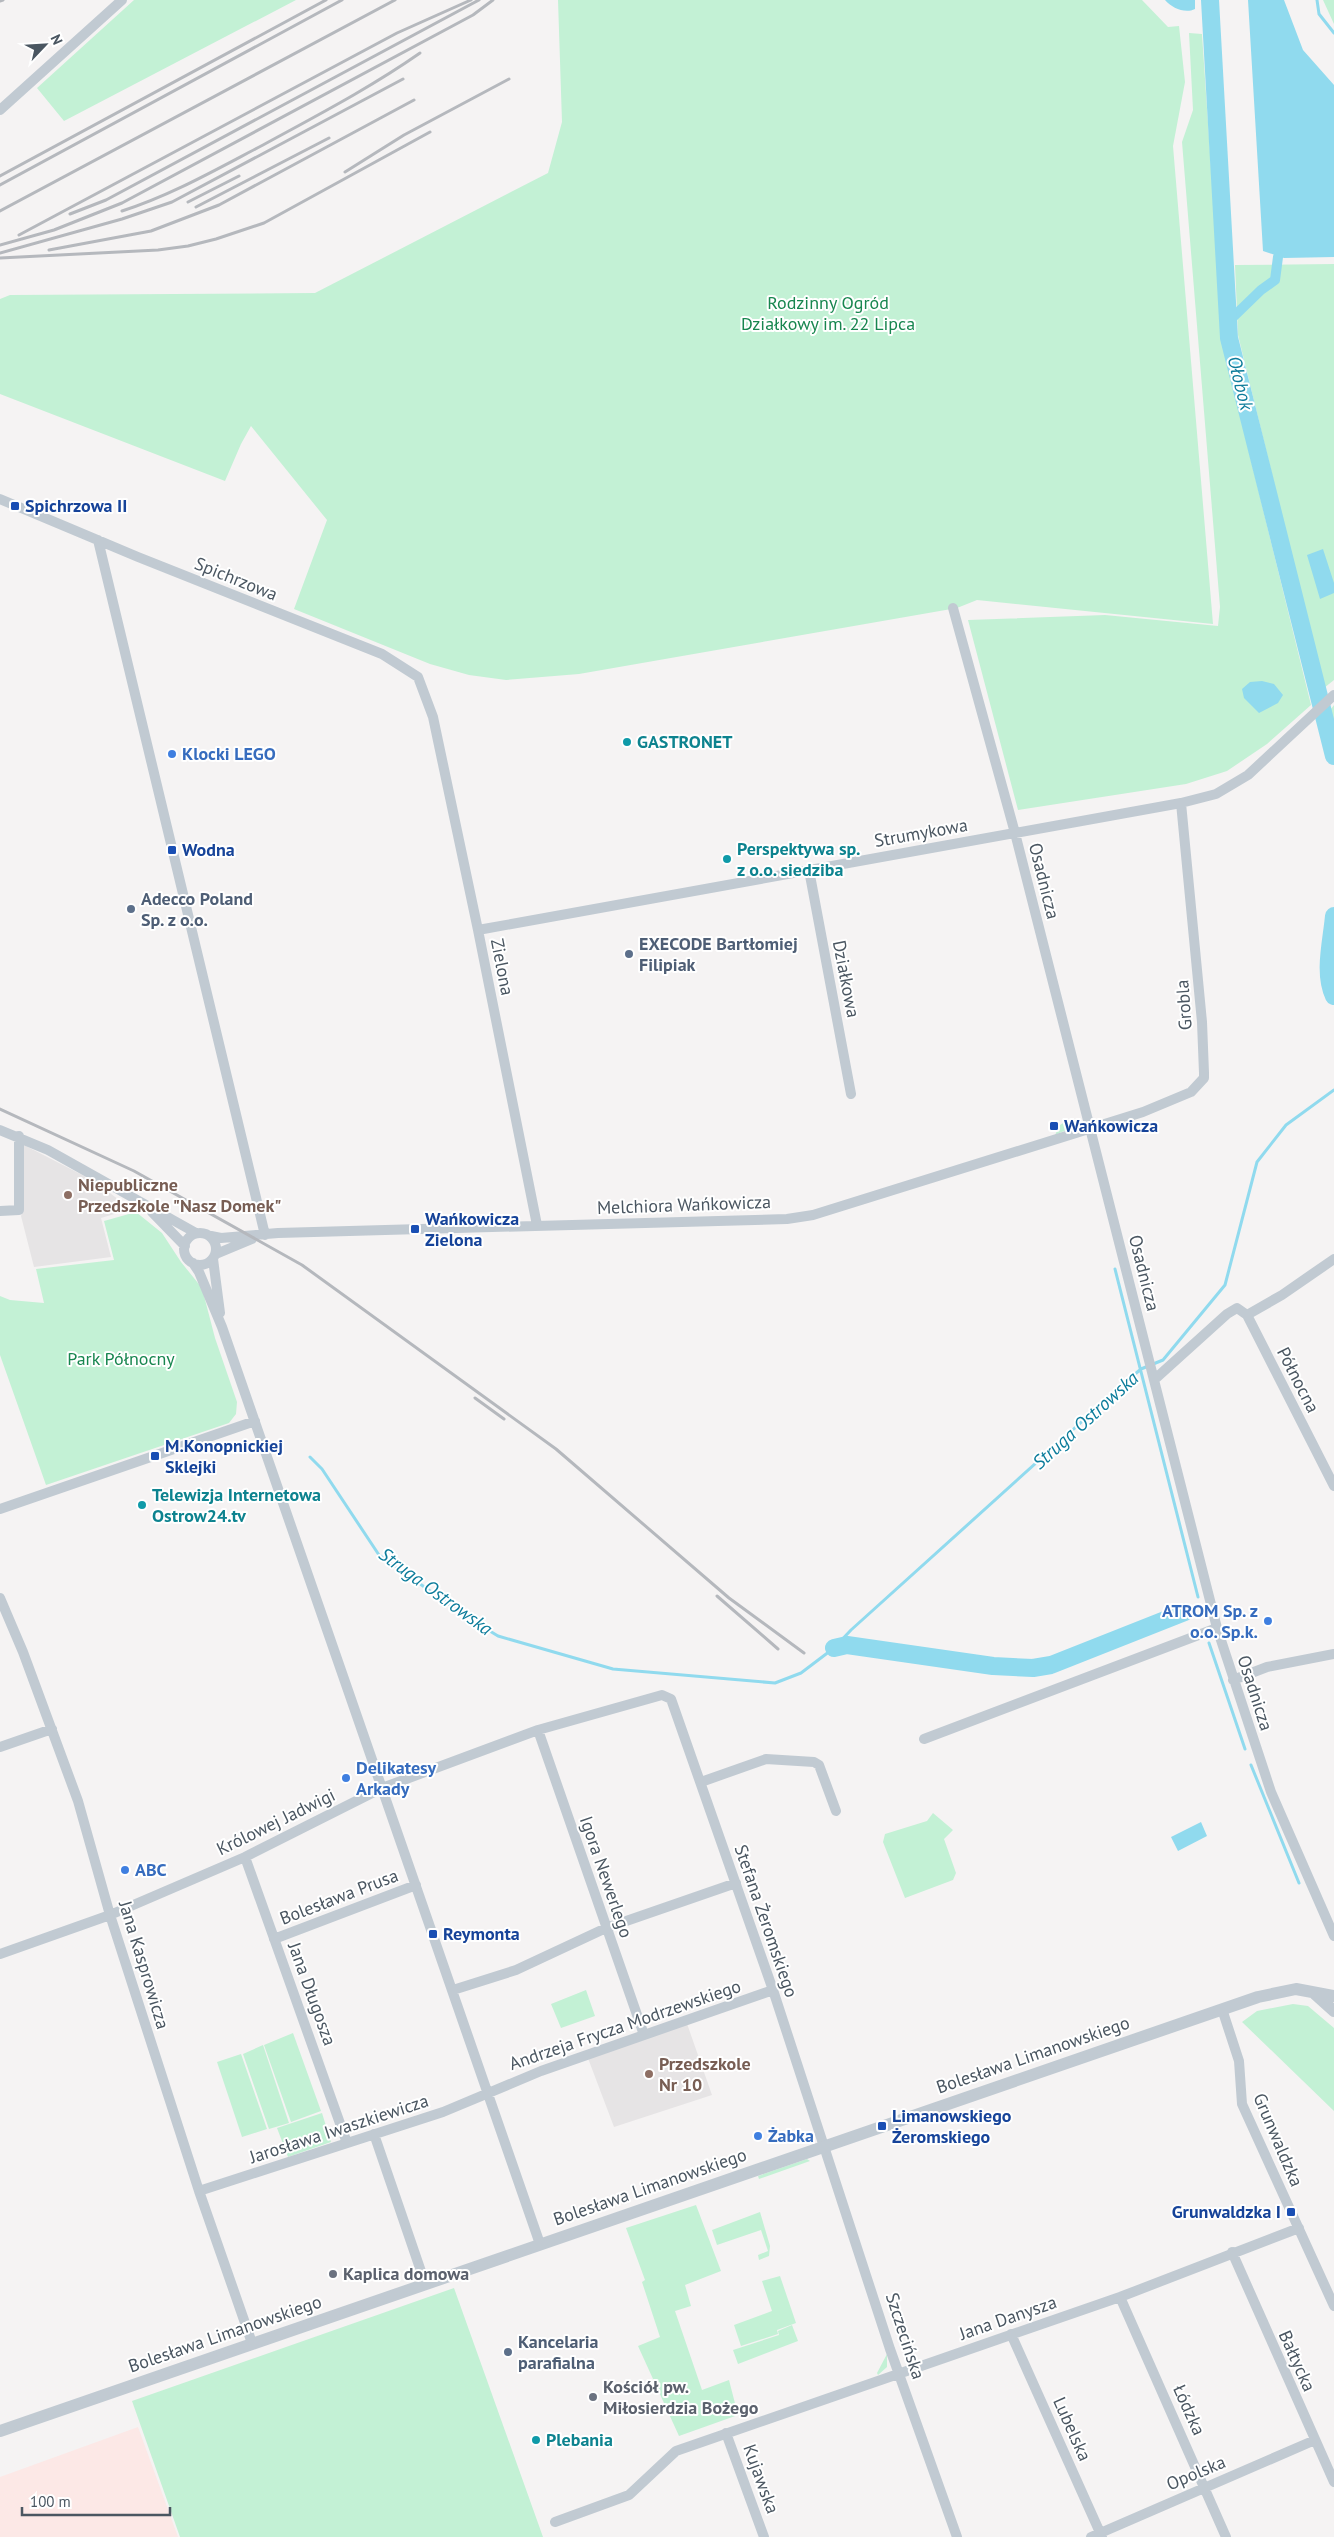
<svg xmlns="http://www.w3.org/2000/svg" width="1334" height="2537" font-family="'PT Sans',sans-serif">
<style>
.education{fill:#e6e4e5}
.medical{fill:#fce8e6}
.green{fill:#c3f1d5}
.water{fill:#90daee}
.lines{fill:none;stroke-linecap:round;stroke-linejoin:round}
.stream{stroke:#90daee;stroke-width:3}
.canal{stroke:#90daee;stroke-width:10}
.river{stroke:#90daee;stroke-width:18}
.minor{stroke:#c1cad2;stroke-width:10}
.tertiary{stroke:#c1cad2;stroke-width:12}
.rail{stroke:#b5b8bd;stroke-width:3}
.transit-dot{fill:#1a4fb4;stroke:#fff;stroke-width:2}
.culture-dot{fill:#0f9aa8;stroke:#fff;stroke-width:2}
.shop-dot{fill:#3f7fe0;stroke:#fff;stroke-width:2}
.service-dot{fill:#5c6f8a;stroke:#fff;stroke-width:2}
.education-dot{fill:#8d6e63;stroke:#fff;stroke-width:2}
.worship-dot{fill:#6b7280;stroke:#fff;stroke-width:2}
.labels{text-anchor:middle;stroke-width:4;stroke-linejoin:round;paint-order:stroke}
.park-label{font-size:18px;fill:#17864f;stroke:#fff}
.transit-label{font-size:18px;font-weight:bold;fill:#164399;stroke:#fff;text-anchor:start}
.street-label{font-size:18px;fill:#4a5661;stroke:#fff}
.culture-label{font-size:18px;font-weight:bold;fill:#0d838f;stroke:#fff;text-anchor:start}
.shop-label{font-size:18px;font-weight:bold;fill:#366cbe;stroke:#fff;text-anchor:start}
.service-label{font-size:18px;font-weight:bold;fill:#4e5e75;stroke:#fff;text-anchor:start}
.education-label{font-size:18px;font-weight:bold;fill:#785e54;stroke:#fff;text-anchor:start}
.worship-label{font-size:18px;font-weight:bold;fill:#5b616d;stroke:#fff;text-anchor:start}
.water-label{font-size:19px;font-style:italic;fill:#0c7c9b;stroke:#fff}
</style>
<rect width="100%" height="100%" fill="#f5f3f3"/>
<path class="education" d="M24 1145 94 1181 131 1209 101 1218 111 1257 34 1267 21 1216 24 1209Z
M685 2018 712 2095 614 2127 586 2053Z"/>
<path class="medical" d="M138 2427 178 2537H0V2477Z"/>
<path class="green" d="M134 0H296L64 121 37 88Z
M558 0H1142L1168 27 1179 26 1185 82 1173 146 1213 624 977 600 957 608 579 674 506 680 469 675 430 664 294 609 327 520 251 426 241 444 225 481 0 394V299L10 295 315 293 548 173 562 122Z
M1323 0H1334V24Z
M1189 33 1202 34 1223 346 1311 705 1267 744 1227 771 1186 784 1018 810 968 620 1105 615 1218 626 1220 607 1182 142 1193 110Z
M1334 264V680L1324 688 1238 335 1235 265Z
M1334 705V740L1327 714Z
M1068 1120 1073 1123 1071 1128 1055 1135 1060 1125Z
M136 1212 162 1233 181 1262 202 1288 215 1338 237 1402 236 1414 229 1423 46 1485 0 1355V1296L10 1300 44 1303 36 1269 114 1260 104 1221Z
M933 1813 953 1830 944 1839 956 1873 953 1880 905 1898 883 1842 885 1834 927 1821Z
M586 1990 595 2016 561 2028 551 2004Z
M1293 2004 1308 2006 1334 2028V2111L1242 2022 1257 2011Z
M293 2033 321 2111 291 2122 264 2045Z
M263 2045 289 2123 269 2129 243 2054Z
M241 2054 267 2129 242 2137 217 2062Z
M322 2113 331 2142 288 2157 277 2128Z
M807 2159 810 2161 759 2179 758 2176Z
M696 2205 721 2271 685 2285 691 2306 675 2311 702 2390 729 2380 738 2415 679 2436 638 2346 660 2337 642 2282 645 2280 626 2228Z
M760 2212 770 2246 769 2256 759 2260 758 2255 768 2251 761 2230 717 2245 712 2230Z
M780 2276 796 2323 777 2330 778 2334 741 2346 734 2325 772 2311 762 2281Z
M454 2288 543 2537H180L132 2401Z
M792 2325 798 2341 738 2364 733 2350 779 2335 778 2331Z
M887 2354V2367L878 2375 877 2373Z"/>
<path class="water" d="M1165 0H1195V9C1185 14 1172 8 1165 0Z
M1248 0H1284L1303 50 1334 85V257L1284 258 1263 251Z
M1323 549 1334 583V593L1320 599 1307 555Z
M1262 681 1274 684 1283 695 1278 703 1259 713 1244 698 1242 689 1250 682Z
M1201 1822 1207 1836 1178 1851 1171 1837Z"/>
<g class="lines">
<path class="stream" d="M1317 0 1319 14 1334 33
M1115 1269 1198 1597
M310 1457 322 1469 379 1555 467 1617 498 1636 613 1669 775 1683 801 1673 834 1648 851 1630 1128 1380 1141 1369 1163 1360 1225 1285 1257 1162 1286 1125 1334 1090
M1209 1643 1245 1749
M1251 1765 1299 1883"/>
<path class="canal" d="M1228 322 1261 290 1275 280 1278 257"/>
<path class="river" d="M1210 0 1229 338 1334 756
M1334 916C1332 940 1323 973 1334 996
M834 1648 847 1645 993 1666 1033 1668 1051 1665 1185 1612"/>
<path class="minor" d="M0 110 122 0
M0 499 138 557 382 654 418 677 433 717 478 930 537 1225
M98 540 265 1235
M953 608 1015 833 1217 1628 1271 1792 1334 1936
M809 870 851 1094
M478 930 1181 803 1216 794 1248 775 1334 695
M0 1130 48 1150 196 1233
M0 1211 19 1210V1136
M152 1212 185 1246
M184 1249a16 16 0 1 1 32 0a16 16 0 1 1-32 0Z
M211 1236 221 1238 278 1233 787 1219 813 1215 1143 1112 1191 1092 1204 1078V1073L1202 1022 1181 803
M216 1254 252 1239
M213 1259 220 1313
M193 1263 199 1272 222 1327 540 2244
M1247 1315 1334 1486
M1155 1379 1227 1314 1237 1308 1247 1315 1282 1295 1334 1259
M0 1509 255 1421
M0 1598 23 1652 78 1801 110 1915 199 2191 252 2343
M1233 1680 1267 1667 1334 1654
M538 1730 644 2035
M924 1739 1217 1628
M0 1747 52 1729
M701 1782 766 1759 814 1762 819 1765 836 1811
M245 1857 347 2143
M274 1939 416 1885
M0 1954 110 1915 245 1857 382 1788 538 1730 662 1695 671 1699 773 1990 890 2349 957 2537
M453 1990 516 1970 606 1928 736 1883
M1222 2009 1239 2061 1242 2104 1334 2306
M374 2134 425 2283
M199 2191 443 2112 541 2071 773 1990
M1232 2252 1334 2482
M1120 2297 1226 2537
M1011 2334 1102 2537
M726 2433 764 2537
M555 2522 629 2495 676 2451 1120 2297 1299 2228
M1091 2537 1315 2440"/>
<path class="tertiary" d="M1314 1993 1334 2011
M0 2431 1258 1997 1296 1989 1334 1996"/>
<path class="rail" d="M0 1 3 0
M345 172 404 135 509 79
M0 176 326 0
M0 185 342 0
M188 202 239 176
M196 207 329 138
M0 211 395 0
M122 211C172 195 217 169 263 145 316 116 370 88 420 53
M70 214 106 200 479 0
M19 235 397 33 471 0
M0 245 54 230 122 203 473 15 493 0
M49 250 151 231 219 205 414 100
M0 253 122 219 172 202 403 79
M0 258 158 250 188 246 216 239 264 223 430 132
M0 1109 134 1171 302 1265 556 1449 729 1598 804 1653
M475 1398 504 1419
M717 1596 778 1649"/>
</g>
<g class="transit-dot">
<rect x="10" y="501" width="10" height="10" rx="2.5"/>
<rect x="167" y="845" width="10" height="10" rx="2.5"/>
<rect x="1049" y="1121" width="10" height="10" rx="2.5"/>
<rect x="410" y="1224" width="10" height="10" rx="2.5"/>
<rect x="150" y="1451" width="10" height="10" rx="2.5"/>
<rect x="428" y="1929" width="10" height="10" rx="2.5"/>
<rect x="877" y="2121" width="10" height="10" rx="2.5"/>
<rect x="1286" y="2207" width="10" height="10" rx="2.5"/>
</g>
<g class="culture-dot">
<circle cx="627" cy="742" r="5"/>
<circle cx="727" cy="859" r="5"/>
<circle cx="142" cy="1505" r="5"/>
<circle cx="536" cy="2440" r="5"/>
</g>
<g class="shop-dot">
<circle cx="172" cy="754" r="5"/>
<circle cx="1268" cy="1621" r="5"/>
<circle cx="346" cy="1778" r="5"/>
<circle cx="125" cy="1870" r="5"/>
<circle cx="758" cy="2136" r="5"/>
</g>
<g class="service-dot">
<circle cx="131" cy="909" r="5"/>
<circle cx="629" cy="954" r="5"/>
<circle cx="508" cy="2352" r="5"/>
</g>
<g class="education-dot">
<circle cx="68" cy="1195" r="5"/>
<circle cx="649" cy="2074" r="5"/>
</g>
<g class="worship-dot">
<circle cx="333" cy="2274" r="5"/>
<circle cx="593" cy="2397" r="5"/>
</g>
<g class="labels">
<g class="park-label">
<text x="828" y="309">Rodzinny Ogród<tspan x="828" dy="21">Działkowy im. 22 Lipca</tspan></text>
<text x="121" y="1365">Park Północny</text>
</g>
<g class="transit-label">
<text x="25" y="512">Spichrzowa II</text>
<text x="182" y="856">Wodna</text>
<text x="1064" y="1132">Wańkowicza</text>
<text x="425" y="1225">Wańkowicza<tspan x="425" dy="21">Zielona</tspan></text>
<text x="165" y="1452">M.Konopnickiej<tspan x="165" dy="21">Sklejki</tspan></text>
<text x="443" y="1940">Reymonta</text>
<text x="892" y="2122">Limanowskiego<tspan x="892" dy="21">Żeromskiego</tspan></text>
<text x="1281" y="2218" text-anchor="end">Grunwaldzka I</text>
</g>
<g class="street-label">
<text transform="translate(236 579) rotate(22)" y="6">Spichrzowa</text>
<text transform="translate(921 833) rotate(-10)" y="6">Strumykowa</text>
<text transform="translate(1044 881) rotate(76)" y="6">Osadnicza</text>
<text transform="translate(502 967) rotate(79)" y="6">Zielona</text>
<text transform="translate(846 979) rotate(79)" y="6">Działkowa</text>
<text transform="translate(1184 1005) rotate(-94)" y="6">Grobla</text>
<text transform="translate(684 1205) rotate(-2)" y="6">Melchiora Wańkowicza</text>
<text transform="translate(1144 1273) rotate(76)" y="6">Osadnicza</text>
<text transform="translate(1298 1380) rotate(63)" y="6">Północna</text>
<text transform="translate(1255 1693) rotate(72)" y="6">Osadnicza</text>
<text transform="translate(276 1822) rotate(-26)" y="6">Królowej Jadwigi</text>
<text transform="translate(606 1877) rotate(71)" y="6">Igora Newerlego</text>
<text transform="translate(339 1897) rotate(-21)" y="6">Bolesława Prusa</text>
<text transform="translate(766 1921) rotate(71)" y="6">Stefana Żeromskiego</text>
<text transform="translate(144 1965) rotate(73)" y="6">Jana Kasprowicza</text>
<text transform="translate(312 1994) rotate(70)" y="6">Jana Długosza</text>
<text transform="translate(625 2025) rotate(-19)" y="6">Andrzeja Frycza Modrzewskiego</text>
<text transform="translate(1033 2055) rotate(-19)" y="6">Bolesława Limanowskiego</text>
<text transform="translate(339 2129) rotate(-18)" y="6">Jarosława Iwaszkiewicza</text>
<text transform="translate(1278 2140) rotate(67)" y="6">Grunwaldzka</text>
<text transform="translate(650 2187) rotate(-19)" y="6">Bolesława Limanowskiego</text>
<text transform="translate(1008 2318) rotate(-19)" y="6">Jana Danysza</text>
<text transform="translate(225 2334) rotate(-19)" y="6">Bolesława Limanowskiego</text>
<text transform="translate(905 2336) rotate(72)" y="6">Szczecińska</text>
<text transform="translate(1297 2361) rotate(66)" y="6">Bałtycka</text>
<text transform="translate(1189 2410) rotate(66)" y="6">Łódzka</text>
<text transform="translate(1072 2429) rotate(66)" y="6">Lubelska</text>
<text transform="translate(1196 2473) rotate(-23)" y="6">Opolska</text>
<text transform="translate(761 2479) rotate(70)" y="6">Kujawska</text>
</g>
<g class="culture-label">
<text x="637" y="748">GASTRONET</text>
<text x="737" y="855">Perspektywa sp.<tspan x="737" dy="21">z o.o. siedziba</tspan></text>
<text x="152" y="1501">Telewizja Internetowa<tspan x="152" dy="21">Ostrow24.tv</tspan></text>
<text x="546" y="2446">Plebania</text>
</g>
<g class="shop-label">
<text x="182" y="760">Klocki LEGO</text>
<text x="1258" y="1617" text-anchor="end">ATROM Sp. z<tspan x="1258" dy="21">o.o. Sp.k.</tspan></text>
<text x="356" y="1774">Delikatesy<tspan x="356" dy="21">Arkady</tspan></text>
<text x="135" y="1876">ABC</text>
<text x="768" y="2142">Żabka</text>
</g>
<g class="service-label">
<text x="141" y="905">Adecco Poland<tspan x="141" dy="21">Sp. z o.o.</tspan></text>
<text x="639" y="950">EXECODE Bartłomiej<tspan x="639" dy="21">Filipiak</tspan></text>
<text x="518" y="2348">Kancelaria<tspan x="518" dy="21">parafialna</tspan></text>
</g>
<g class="education-label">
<text x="78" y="1191">Niepubliczne<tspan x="78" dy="21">Przedszkole "Nasz Domek"</tspan></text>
<text x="659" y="2070">Przedszkole<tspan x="659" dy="21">Nr 10</tspan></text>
</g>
<g class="worship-label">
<text x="343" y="2280">Kaplica domowa</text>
<text x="603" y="2393">Kościół pw.<tspan x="603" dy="21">Miłosierdzia Bożego</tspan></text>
</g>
<g class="water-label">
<text transform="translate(1241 383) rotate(76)" y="7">Ołobok</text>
<text transform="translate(1085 1420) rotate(-42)" y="7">Struga Ostrowska</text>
<text transform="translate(436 1591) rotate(36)" y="7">Struga Ostrowska</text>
</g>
</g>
<g transform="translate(45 45) rotate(65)" stroke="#ffffff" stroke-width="4" paint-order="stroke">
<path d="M0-4L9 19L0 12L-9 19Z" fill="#4a5661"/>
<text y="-8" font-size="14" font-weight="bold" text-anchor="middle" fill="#4a5661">N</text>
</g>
<path d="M22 2507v8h148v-8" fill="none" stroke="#4a5661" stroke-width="2.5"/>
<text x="30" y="2507" font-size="15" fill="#4a5661" stroke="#ffffff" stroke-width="4" paint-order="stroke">100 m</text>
</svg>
